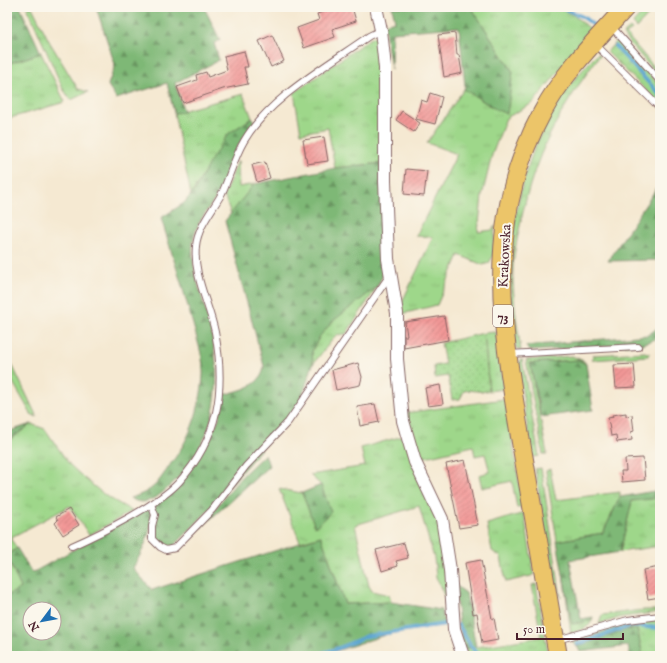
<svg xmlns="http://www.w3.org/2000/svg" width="667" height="663" font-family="'IM FELL English',serif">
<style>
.grass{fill:url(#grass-tufts);stroke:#747b5a}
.forest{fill:url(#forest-firs);stroke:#646c50;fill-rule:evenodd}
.garden{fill:url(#garden-dots);stroke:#747b5a}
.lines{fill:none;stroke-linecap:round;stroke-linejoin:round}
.stream{stroke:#58a3d0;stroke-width:4}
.building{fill:url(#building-hatch)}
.service-casing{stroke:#866665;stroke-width:8}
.minor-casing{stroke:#866665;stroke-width:14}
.primary-casing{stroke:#866665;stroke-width:20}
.service{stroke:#fff;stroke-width:6}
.minor{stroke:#fff;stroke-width:12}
.primary{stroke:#ecc569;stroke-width:18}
.labels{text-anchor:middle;stroke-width:4;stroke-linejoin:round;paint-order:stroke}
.shield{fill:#fbf7ec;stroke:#7f6065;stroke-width:1}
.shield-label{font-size:13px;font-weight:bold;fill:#4a1f2b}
.street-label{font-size:14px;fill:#4a1f2b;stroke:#fbf7ec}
</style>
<defs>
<pattern id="grass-tufts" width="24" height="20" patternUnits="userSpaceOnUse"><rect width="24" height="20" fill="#9ed78a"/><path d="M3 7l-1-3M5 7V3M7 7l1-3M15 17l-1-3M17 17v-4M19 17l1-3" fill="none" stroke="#8ab877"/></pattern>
<pattern id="forest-firs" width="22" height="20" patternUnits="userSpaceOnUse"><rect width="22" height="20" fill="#7eb876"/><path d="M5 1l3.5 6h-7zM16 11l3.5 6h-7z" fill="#699561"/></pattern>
<pattern id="garden-dots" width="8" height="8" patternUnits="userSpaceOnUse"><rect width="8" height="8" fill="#9ed78a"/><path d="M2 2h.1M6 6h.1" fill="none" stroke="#8ab877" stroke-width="1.8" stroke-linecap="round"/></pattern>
<pattern id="building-hatch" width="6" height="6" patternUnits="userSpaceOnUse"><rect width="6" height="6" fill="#f29796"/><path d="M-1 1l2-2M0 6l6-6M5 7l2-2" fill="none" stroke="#c67b7b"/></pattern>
</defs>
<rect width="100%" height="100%" fill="#fbf7ec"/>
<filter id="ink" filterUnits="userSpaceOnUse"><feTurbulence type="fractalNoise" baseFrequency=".025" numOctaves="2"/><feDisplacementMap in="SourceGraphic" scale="8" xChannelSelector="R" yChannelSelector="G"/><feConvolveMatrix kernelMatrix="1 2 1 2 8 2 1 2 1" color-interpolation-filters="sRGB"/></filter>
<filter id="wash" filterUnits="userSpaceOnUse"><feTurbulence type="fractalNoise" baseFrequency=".012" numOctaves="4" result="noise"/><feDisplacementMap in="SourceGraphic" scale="16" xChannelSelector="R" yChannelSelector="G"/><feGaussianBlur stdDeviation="0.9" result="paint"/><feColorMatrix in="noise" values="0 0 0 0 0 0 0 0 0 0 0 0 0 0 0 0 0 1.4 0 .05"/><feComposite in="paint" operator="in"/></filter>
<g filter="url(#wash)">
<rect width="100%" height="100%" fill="#f5e9d2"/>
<path class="grass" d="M27 7H32L49 41 78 89 88 92 71 100 63 89Z
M471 7H557L573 15 592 30 533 103 506 118 492 155 482 196 478 232 492 230 495 226 493 256 489 263 483 265 459 255 437 305 402 314V302L433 237 416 236 457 154 427 143 464 89 497 110 513 72Z
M648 7H656L636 28 633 23Z
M630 28 632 30 626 34 660 74V78L626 39 623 34Z
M372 37 379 38 383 163 335 168 328 128 301 133 294 93Z
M618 39 660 86V104L607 52Z
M41 53 65 102 7 119V64Z
M598 54 600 55C559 111 535 153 521 221 518 236 514 251 513 266 512 294 517 323 521 351L516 348C498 246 520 127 598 54Z
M243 94 252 118 228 134 191 195 174 113Z
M238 161 239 187 254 184 231 214 224 195Z
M377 287 346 334 336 335 313 364C313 360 312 355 312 351 315 329 360 300 377 287Z
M496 332 504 389 489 391 484 333Z
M645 352 650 354 648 356 593 360 592 357 594 355Z
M7 354 37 417 31 414 7 372Z
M572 356 584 361 586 364 578 360 530 363 547 454H543L526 360Z
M522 359 539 456 532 457 518 364Z
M504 399 506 401 523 507 517 508 512 481 482 488 479 475 490 472 485 454 475 456 473 446 417 459 405 413Z
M31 424 45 429 69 464 84 478 106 496 132 511 89 535 70 506 10 538 17 548 7 557 21 588 7 596V442Z
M403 436 439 521 450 615 444 603 447 602 436 577 434 558 419 506 355 525 369 586 372 591 389 595 391 602 345 604 321 536 300 542 279 489 302 493 315 526 321 485 310 475 365 466 361 448Z
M541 468 561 598 553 575 535 469Z
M550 469 556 500 620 492V497L603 533 557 541 546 471Z
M660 498V546L620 552 632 500Z
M524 513 534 574 531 576 506 582 501 557 492 551 487 524Z
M563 573 572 624 590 621 593 617C591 628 581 630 571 633Z
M536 584 547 648 545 656H469L464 649 541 637 532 585Z
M643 610H660V612L622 617 599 624 602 615Z
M656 618 660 619V656H643L637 629 578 646 579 649 572 642 629 623Z"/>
<path class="forest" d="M7 7H20L41 53 7 64Z
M96 7H204L220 40 214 43 219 60 175 83 184 112 174 113 167 83 116 99 108 85 115 65Z
M392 7H471L513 72 507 114 497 110 464 89 465 86 459 27 392 32 391 69 384 24 395 21Z
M252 118 255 121C250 129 243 137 238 146 229 161 225 180 217 196 208 210 195 224 193 241 190 266 201 292 207 316 225 380 220 438 170 486 158 497 145 508 130 498 155 491 158 482 172 462 191 437 201 407 203 375 204 359 198 343 194 328 184 291 172 254 161 218L184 203 195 190 209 163 228 134Z
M383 163 384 264 383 275 377 287 333 321 320 336 312 351 313 364 301 400 292 413 209 510 173 547C164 548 161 545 154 538L153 505 173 490 209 440 219 418 223 395C240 390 262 387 264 366L225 221 254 184 335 168Z
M660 183V260L608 261Z
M660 326V337L643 344 529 351 526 346 648 335Z
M578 360 586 364 593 410 541 417 530 363Z
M31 424 7 442V432Z
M265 454 269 466 194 534 242 476Z
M321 485 331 512 315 527 302 493Z
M660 490V498L632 501 620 552 570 560 581 619 593 617 590 621 572 624 557 541 603 533 620 497Z
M150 507C155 528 143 550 133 568L152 590 321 536 345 604 391 602 441 610 445 625 388 634 321 656H7V596L21 588 7 556 17 548 32 573ZM30 609H54V633H30Z
M454 584 466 593 476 647 464 649 461 639Z
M637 629 643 656H630L628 646 580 652 577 646 625 630Z"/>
<path class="garden" d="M484 333 489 391C480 393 473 389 464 391L460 399 452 400 448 376 435 378 434 366 445 364 441 343Z"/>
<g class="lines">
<path class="stream" d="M561 7 583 17 596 27
M615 46 660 95
M458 625C466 635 470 652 483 656
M577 644 630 626 660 628
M314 656 339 648 367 636 445 624
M510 656 541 654"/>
</g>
<g id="blocks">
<path class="building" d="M338 7H352L356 21 332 29 335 37 304 48 297 28 319 20 317 14Z
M455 33 457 55H459L462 73 444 77 438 35Z
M272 35 284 61 271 67 259 41Z
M244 51 248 67H244L248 84 223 89 183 103 177 87 197 80 196 75 206 72 208 77 227 70 224 56Z
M430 93 442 97 435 124 416 119 421 100 427 102Z
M402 111 420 123 414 132 396 120Z
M324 137 328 161 307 164 303 140Z
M265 162 270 178 257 182 252 165Z
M406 169 427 171 424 196 404 194Z
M444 316 448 340 404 348V336H407L405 322Z
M358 363 362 377 360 385 336 390 332 370Z
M634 364 636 387 616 388 614 365Z
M440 385 443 404 428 406 425 388Z
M375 404 379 422 360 426 357 407Z
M626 413V416L632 415 634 431 631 432 632 440 617 442 616 435 611 436 608 418 613 417 612 415Z
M643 458 645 480 622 482 621 471H626L625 459Z
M465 460 478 525 459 528 446 464Z
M69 509 79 525 63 535 55 523 58 520 56 517Z
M404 543 408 558 396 561 398 566 382 571 376 550Z
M481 560 492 619 494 618 498 640 482 643 477 613 473 614 465 563Z
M660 567V597L648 599 643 570Z"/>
</g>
</g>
<g filter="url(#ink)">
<use href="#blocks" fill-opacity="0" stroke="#866665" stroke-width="1"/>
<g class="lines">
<defs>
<path id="service" d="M611 26 660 81
M595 44 660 108
M509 354 638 347
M151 504 155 515 152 526V539L160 547 166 550 175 548 212 510 246 466 288 422 390 275
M72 546C101 533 158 505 179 482 219 438 226 389 215 332 209 303 193 276 196 246 198 226 213 210 222 193 230 176 234 158 244 141 269 98 328 65 369 36L381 30
M557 640 628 620 660 616"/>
<path id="minor" d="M376 7 381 30 385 68V181L388 259 397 313V359L403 421 415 462 442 519 450 570 454 629 463 656"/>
<path id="primary" d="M558 656C547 589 535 522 523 454 503 336 481 224 542 113 563 73 596 40 626 7"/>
</defs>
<use href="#service" class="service-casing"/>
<use href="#minor" class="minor-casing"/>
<use href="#primary" class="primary-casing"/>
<use href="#service" class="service"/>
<use href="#minor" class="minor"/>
<use href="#primary" class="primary"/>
</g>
</g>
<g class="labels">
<rect class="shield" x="493" y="305" width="20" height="22" rx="3"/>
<g class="shield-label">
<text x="503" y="321">73</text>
</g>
<g class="street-label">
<text transform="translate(504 256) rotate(-87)" y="5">Krakowska</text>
</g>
</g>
<rect width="667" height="663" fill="none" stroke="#fbf7ec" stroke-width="24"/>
<g transform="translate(42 621) rotate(238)"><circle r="19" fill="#fbf7ec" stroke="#b4a19f"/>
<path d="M0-3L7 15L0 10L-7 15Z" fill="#1f6fb2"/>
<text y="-6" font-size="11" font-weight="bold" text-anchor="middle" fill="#4a1f2b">N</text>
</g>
<path d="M517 633v6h106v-6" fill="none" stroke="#4a1f2b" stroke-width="2"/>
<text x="523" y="633" font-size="12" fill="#4a1f2b" stroke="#fbf7ec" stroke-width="3" paint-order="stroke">50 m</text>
</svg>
